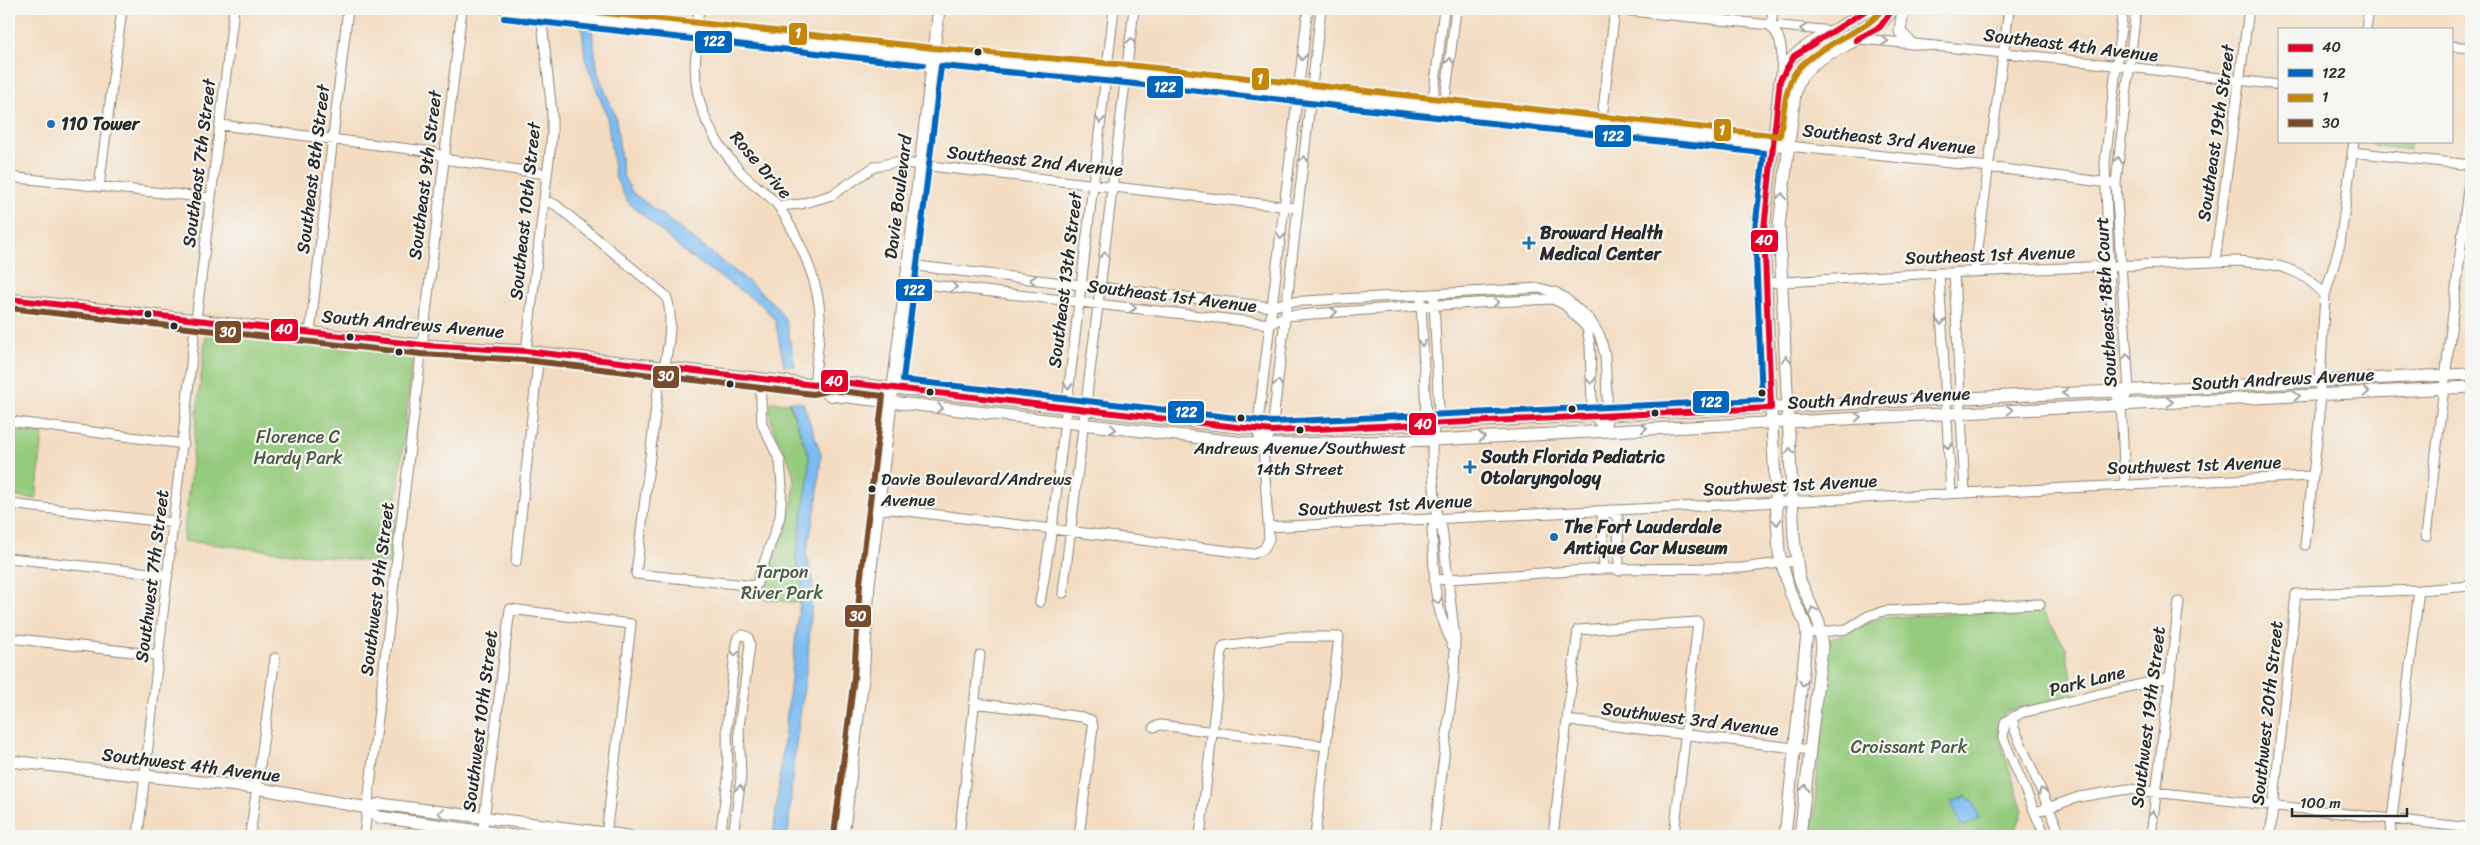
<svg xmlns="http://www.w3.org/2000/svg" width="2480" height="845" font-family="Sriracha,sans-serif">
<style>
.green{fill:#95cb7d;stroke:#607b54}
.water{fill:#7dbcf1;stroke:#54748e}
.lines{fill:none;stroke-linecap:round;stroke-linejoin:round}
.minor-casing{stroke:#8f8476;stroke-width:11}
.major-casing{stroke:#8f8476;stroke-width:13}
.minor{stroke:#fff;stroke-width:9}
.major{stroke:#fff;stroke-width:11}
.bus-1-casing{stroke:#f6f6f2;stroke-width:10}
.bus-2-casing{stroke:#f6f6f2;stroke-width:10}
.bus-3-casing{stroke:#f6f6f2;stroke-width:10}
.bus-4-casing{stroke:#f6f6f2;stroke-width:10}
.bus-1{stroke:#e4002b;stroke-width:6}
.bus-2{stroke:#0065bd;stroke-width:6}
.bus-3{stroke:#c4870b;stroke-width:6}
.bus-4{stroke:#7a4b2a;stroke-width:6}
.oneway{stroke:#a0a0a0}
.bus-dot{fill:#2b2b2b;stroke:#f6f6f2;stroke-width:2}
.poi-dot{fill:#1f6fb2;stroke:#f6f6f2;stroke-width:2}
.labels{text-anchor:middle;stroke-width:4.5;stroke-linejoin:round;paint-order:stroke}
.bus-label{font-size:17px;fill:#2b2b2b;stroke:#f6f6f2}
.street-label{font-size:18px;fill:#2b2b2b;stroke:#f6f6f2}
.poi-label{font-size:18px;font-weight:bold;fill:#2b2b2b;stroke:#f6f6f2;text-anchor:start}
.park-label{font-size:18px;fill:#4b5b44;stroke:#f6f6f2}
.line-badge{stroke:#f6f6f2;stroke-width:2}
.badge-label{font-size:14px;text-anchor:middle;font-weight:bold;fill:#fff}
</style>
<rect width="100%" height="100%" fill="#f6f6f2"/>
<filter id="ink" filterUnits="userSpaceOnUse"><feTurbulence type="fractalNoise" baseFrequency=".02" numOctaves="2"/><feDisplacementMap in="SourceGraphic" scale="10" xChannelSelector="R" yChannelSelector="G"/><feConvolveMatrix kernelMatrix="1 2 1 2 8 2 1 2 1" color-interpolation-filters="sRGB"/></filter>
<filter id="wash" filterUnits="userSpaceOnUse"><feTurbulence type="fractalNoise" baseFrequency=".0096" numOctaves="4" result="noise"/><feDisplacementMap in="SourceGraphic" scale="20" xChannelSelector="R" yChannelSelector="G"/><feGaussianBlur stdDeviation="1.12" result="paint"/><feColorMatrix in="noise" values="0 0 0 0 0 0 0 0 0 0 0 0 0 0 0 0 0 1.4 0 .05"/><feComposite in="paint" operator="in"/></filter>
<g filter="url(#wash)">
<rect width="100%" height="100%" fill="#f3dcc1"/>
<path class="green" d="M2368 141H2410L2409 150 2376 146Z
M206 332 413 355 390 564 183 541Z
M771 402 789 403 809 456V474L796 557 802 583 800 603 757 598C761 577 773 561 781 542 788 525 794 500 794 482 793 454 764 430 771 402Z
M9 430 43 434 36 499 9 496Z
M2039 607 2066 647 2074 698 2006 711 1997 731 2023 811 2016 829 1972 836H1812L1829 640 1881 618Z"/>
<path class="water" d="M580 9H589L598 73 616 118 623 175 632 192 749 282 775 305 786 321 795 366 784 365 775 320 762 305 689 256 627 201 615 177 607 116 585 59Z
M789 401 803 403 821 454 817 501 806 555 813 577 808 658 793 766 788 836H773L802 583 796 557 809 474V456Z
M1967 796 1969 800 1972 799 1980 819 1962 827 1951 802Z"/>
</g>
<g filter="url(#ink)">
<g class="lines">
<defs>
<path id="minor" d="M1610 9 1832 31
M2123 9 2105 163 2114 391 2121 404 2125 484
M1771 27C1784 39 1782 56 1781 73
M1771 27 1773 9
M2366 29 2369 9
M696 32 699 9
M1859 39C1999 51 2139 68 2279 85
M2451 46 2471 48
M696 54C691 99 710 138 740 171 751 184 769 193 779 207 798 236 819 281 820 316 820 339 816 362 814 385
M1432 108 1444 9
M1444 109 1456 9
M221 125 433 152 450 160 546 174
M1601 126 1615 9
M1788 146 1989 167 2109 183
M2352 152 2471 165
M9 177 211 198
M99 187 122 9
M544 200 556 205 666 296C676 320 665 366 658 390L636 574 756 586 780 517 782 487 780 461 762 424 760 379
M778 206 801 204 832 195 874 167 895 162 1298 208
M2215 261 2249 9
M908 265 1272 307 1287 302 1539 288 1555 292 1565 298 1590 320 1600 336 1605 355 1608 416 1605 430
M1975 271 2009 9
M1954 272 1965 493
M1939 273 1951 494
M906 282 1270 324 1285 316 1421 306 1553 299 1565 305 1587 328 1590 345 1592 405 1594 416 1605 430
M1766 283 1919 274 2236 261C2273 264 2299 265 2325 295
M1434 299 1439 414C1426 439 1435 490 1437 519L1442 528 1455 639 1454 677 1434 836
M1421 300 1426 414 1434 424
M310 333 348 9
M526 351 552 134V113L541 14
M2121 404 2129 391 2116 183 2136 9
M9 421 184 444
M1263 445 1272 431 1321 9
M9 504 174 523
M878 510 891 509 1253 554 1264 549 1269 539 1263 445 1257 431 1308 9
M1437 519 1432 529 1435 588 1440 613 1452 645
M1268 527 2313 476
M2426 536 2471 164
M2305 545 2320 414V381L2325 295 2340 244 2354 141
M9 558 168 575
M516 562 539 353
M1604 569 1602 518 1609 510 1618 518 1619 571
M1434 580 1604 569 1741 568 1796 561
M1063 593 1134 9
M1040 602 1052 529 1114 9
M1815 633 1847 629 1868 616 1884 611 2040 604
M9 638 159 655
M975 703 1082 717 1091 720 1093 727 1079 836
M2013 717 2014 728 2061 836
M1567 720 1810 750
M1154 727 1160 725 1326 746
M2036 812 2079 797 2128 789 2471 828
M138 836 196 320 234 9
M250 836 275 658
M364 836 462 9
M482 836 510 609 631 624 606 836
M720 836 728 779 727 727 736 644 738 637 743 635 748 637 750 645 739 727 741 778 733 836
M959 836 980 655
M1200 836 1222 650 1224 646 1289 637H1339L1315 836
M1553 836 1578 630 1698 622 1674 836
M2045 836 2003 738 2005 722 2021 713 2170 677
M2151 836 2179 602
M2270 836 2296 594 2419 590 2471 586
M2390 836 2419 590"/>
<path id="major" d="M505 9 553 16 933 57 1127 74 1788 146
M1903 9 1900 32 1911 43
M9 299 422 345 526 351 814 385 832 381 1272 431 2471 374
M814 385 830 395 1263 445 1433 440 2471 387
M9 761 256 788 368 808 380 804 628 836
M368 808 379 817 515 836
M843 836 863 678 869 584 939 9
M1785 836 1807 634 1805 623 1790 592 1779 553 1771 408 1764 229 1780 80C1783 74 1785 67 1789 62 1802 43 1847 26 1868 9
M1800 836 1822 647 1819 623 1799 578 1794 537 1779 226 1795 94C1797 88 1798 81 1802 76 1822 47 1870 45 1893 9"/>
</defs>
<use href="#minor" class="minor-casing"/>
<use href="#major" class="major-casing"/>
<use href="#minor" class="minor"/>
<use href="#major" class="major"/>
<defs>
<path id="bus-1" d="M1856 40 1880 27 1893 9
M9 299 422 345 526 351 814 385 832 381 1272 431 1771 408 1764 229 1780 80 1794 56 1868 9"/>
<path id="bus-2" d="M504 18 923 65
M941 66 1126 83 1764 153 1755 229 1762 400 1272 422 903 380Z"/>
<path id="bus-3" d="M567 9 934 48 1128 65 1780 136C1789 70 1788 69 1846 36 1861 28 1873 22 1882 9"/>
<path id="bus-4" d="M9 308 421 354 525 360 813 394 832 390 883 396 860 583 854 677 834 835"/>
</defs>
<use href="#bus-1" class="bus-1-casing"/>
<use href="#bus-2" class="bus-2-casing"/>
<use href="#bus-3" class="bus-3-casing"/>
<use href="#bus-4" class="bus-4-casing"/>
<use href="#bus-1" class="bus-1"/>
<use href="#bus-2" class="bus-2"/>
<use href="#bus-3" class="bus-3"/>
<use href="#bus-4" class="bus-4"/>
</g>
<defs><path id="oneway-chevron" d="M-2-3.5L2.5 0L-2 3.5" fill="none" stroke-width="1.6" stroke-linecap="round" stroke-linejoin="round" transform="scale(1.25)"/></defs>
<g class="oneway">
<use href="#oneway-chevron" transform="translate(1803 29) rotate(-175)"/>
<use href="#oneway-chevron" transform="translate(1131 41) rotate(-84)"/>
<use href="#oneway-chevron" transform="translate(1885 41) rotate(5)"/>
<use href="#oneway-chevron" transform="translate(1302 57) rotate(97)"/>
<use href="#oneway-chevron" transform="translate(1450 61) rotate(-83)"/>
<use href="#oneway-chevron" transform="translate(1100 120) rotate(97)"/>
<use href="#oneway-chevron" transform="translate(1304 159) rotate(-83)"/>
<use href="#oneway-chevron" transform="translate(2118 160) rotate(-84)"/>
<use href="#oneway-chevron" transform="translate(1782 196) rotate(-82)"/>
<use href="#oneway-chevron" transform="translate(1281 236) rotate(97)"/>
<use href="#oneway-chevron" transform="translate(1105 255) rotate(-83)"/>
<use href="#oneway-chevron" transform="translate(1033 280) rotate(-173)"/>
<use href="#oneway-chevron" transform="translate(954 287) rotate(6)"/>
<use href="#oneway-chevron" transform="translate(1496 302) rotate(-3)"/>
<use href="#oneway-chevron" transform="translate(1133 308) rotate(6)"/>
<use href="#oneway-chevron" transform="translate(1334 312) rotate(-5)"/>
<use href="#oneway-chevron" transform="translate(1941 322) rotate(88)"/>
<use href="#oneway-chevron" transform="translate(1422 343) rotate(88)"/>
<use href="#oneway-chevron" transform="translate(2127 357) rotate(-94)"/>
<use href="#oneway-chevron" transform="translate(1786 359) rotate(-93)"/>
<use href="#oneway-chevron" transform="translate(1591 381) rotate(88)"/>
<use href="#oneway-chevron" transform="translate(1278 383) rotate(-83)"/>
<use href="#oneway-chevron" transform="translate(1068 386) rotate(96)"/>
<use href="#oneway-chevron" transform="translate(2366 392) rotate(-3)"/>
<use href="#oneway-chevron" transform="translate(2065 393) rotate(177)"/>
<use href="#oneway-chevron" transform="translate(2297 396) rotate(-3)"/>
<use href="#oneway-chevron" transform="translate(2170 402) rotate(-3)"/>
<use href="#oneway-chevron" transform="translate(940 408) rotate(7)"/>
<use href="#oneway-chevron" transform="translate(2010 410) rotate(-3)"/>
<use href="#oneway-chevron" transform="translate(1858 417) rotate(-3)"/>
<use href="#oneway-chevron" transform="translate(1644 428) rotate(-3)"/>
<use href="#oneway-chevron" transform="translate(1113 429) rotate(6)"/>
<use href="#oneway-chevron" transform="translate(1482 437) rotate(-3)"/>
<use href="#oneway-chevron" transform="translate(1948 446) rotate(86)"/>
<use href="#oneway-chevron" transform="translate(1790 451) rotate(-93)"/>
<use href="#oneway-chevron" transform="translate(1777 522) rotate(86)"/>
<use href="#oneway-chevron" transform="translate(1438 601) rotate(78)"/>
<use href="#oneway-chevron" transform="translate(1813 610) rotate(-116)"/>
<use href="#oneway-chevron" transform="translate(735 653) rotate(95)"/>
<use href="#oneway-chevron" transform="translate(1803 683) rotate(97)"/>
<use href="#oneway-chevron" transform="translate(740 788) rotate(-84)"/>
<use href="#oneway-chevron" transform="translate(1805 788) rotate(-83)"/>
<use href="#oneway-chevron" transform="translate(2042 791) rotate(-114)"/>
<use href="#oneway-chevron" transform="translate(441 813) rotate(-173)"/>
<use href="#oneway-chevron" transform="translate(2153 814) rotate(-83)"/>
</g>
</g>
<g class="bus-dot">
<circle cx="978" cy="52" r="4.5"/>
<circle cx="148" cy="314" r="4.5"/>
<circle cx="174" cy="326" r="4.5"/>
<circle cx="350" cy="337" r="4.5"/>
<circle cx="399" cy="352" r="4.5"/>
<circle cx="730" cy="384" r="4.5"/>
<circle cx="930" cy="392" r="4.5"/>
<circle cx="1762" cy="393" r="4.5"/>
<circle cx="1572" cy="409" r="4.5"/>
<circle cx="1655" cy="413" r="4.5"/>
<circle cx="1241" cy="418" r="4.5"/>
<circle cx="1300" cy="430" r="4.5"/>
<circle cx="872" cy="489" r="4.5"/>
</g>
<g class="poi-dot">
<circle cx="51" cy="124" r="5"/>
<path d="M1526.5 235.5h5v5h5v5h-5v5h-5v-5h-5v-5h5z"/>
<path d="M1467.5 459.5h5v5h5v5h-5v5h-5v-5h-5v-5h5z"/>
<circle cx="1554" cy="537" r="5"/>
</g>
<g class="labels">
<g class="bus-label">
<text x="1300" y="454">Andrews Avenue/Southwest<tspan x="1300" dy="21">14th Street</tspan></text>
<text x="881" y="485" text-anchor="start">Davie Boulevard/Andrews<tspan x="881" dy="21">Avenue</tspan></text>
</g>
<g class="street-label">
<text transform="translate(2071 45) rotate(7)" y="6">Southeast 4th Avenue</text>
<text transform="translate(2216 133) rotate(-82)" y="6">Southeast 19th Street</text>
<text transform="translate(1889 139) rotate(6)" y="6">Southeast 3rd Avenue</text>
<text transform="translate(1035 161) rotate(6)" y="6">Southeast 2nd Avenue</text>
<text transform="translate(199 163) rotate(-83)" y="6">Southeast 7th Street</text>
<text transform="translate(761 165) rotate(49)" y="6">Rose Drive</text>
<text transform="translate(313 169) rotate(-83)" y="6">Southeast 8th Street</text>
<text transform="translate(425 175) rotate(-83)" y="6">Southeast 9th Street</text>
<text transform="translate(898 197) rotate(-83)" y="6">Davie Boulevard</text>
<text transform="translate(525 211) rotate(-84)" y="6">Southeast 10th Street</text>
<text transform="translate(1990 255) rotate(-2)" y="6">Southeast 1st Avenue</text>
<text transform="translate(1065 280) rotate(-83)" y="6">Southeast 13th Street</text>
<text transform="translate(1172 296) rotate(7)" y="6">Southeast 1st Avenue</text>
<text transform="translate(2106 302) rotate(-93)" y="6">Southeast 18th Court</text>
<text transform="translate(413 324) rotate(5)" y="6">South Andrews Avenue</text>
<text transform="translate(2283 379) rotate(-3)" y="6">South Andrews Avenue</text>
<text transform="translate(1879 398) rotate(-3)" y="6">South Andrews Avenue</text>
<text transform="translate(2194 465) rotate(-2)" y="6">Southwest 1st Avenue</text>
<text transform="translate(1790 485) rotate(-3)" y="6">Southwest 1st Avenue</text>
<text transform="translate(1385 505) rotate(-3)" y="6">Southwest 1st Avenue</text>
<text transform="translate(152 576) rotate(-83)" y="6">Southwest 7th Street</text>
<text transform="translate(377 589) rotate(-83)" y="6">Southwest 9th Street</text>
<text transform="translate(2087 681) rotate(-14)" y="6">Park Lane</text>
<text transform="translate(2267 713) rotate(-84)" y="6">Southwest 20th Street</text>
<text transform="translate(2148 717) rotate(-83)" y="6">Southwest 19th Street</text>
<text transform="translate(1690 719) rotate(7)" y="6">Southwest 3rd Avenue</text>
<text transform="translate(480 721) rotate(-83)" y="6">Southwest 10th Street</text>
<text transform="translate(191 765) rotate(7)" y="6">Southwest 4th Avenue</text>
</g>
<g class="poi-label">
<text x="61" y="130">110 Tower</text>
<text x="1540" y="239">Broward Health<tspan x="1540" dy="21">Medical Center</tspan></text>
<text x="1481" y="463">South Florida Pediatric<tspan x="1481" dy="21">Otolaryngology</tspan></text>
<text x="1564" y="533">The Fort Lauderdale<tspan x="1564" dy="21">Antique Car Museum</tspan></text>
</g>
<g class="park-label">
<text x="298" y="443">Florence C<tspan x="298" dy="21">Hardy Park</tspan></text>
<text x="782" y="578">Tarpon<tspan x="782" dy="21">River Park</tspan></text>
<text x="1909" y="753">Croissant Park</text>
</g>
</g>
<g class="line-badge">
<rect x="788" y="22" width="20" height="24" rx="5" fill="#c4870b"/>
<rect x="694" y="30" width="39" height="24" rx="5" fill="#0065bd"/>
<rect x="1251" y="67" width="19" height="24" rx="5" fill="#c4870b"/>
<rect x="1146" y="75" width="38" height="24" rx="5" fill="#0065bd"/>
<rect x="1713" y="118" width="19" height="24" rx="5" fill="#c4870b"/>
<rect x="1594" y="124" width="38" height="24" rx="5" fill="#0065bd"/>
<rect x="1750" y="229" width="29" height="24" rx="5" fill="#e4002b"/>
<rect x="895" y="278" width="38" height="24" rx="5" fill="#0065bd"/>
<rect x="270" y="318" width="29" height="24" rx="5" fill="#e4002b"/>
<rect x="214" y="320" width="28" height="24" rx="5" fill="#7a4b2a"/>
<rect x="652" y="365" width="28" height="24" rx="5" fill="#7a4b2a"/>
<rect x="820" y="369" width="29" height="24" rx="5" fill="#e4002b"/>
<rect x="1692" y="390" width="38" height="24" rx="5" fill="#0065bd"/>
<rect x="1167" y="400" width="38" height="24" rx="5" fill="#0065bd"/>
<rect x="1408" y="412" width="29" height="24" rx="5" fill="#e4002b"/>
<rect x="844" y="604" width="28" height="24" rx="5" fill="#7a4b2a"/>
</g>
<g class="badge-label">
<text x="798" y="38">1</text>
<text x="714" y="46">122</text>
<text x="1260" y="84">1</text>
<text x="1165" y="92">122</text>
<text x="1722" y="135">1</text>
<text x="1613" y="141">122</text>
<text x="1764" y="245">40</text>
<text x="914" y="295">122</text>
<text x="284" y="334">40</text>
<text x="228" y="337">30</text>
<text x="666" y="381">30</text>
<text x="834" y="386">40</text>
<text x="1711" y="407">122</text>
<text x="1186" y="417">122</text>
<text x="1423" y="429">40</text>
<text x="858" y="621">30</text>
</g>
<rect width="2480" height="845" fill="none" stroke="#f6f6f2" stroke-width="30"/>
<rect x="2278" y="28" width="175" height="115" fill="#f6f6f2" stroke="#a5a5a2"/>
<rect x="2288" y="44" width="25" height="8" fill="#e4002b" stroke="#a5a5a2"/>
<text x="2322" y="52" font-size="15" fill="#2b2b2b">40</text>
<rect x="2288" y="69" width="25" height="8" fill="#0065bd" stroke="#a5a5a2"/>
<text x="2322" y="78" font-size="15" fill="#2b2b2b">122</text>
<rect x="2288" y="94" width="25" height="8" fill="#c4870b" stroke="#a5a5a2"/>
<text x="2322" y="102" font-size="15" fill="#2b2b2b">1</text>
<rect x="2288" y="119" width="25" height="8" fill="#7a4b2a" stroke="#a5a5a2"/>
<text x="2322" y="128" font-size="15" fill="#2b2b2b">30</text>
<path d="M2292 808v8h115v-8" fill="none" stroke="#2b2b2b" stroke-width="2.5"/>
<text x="2300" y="808" font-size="15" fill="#2b2b2b" stroke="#f6f6f2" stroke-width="4" paint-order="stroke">100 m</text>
</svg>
